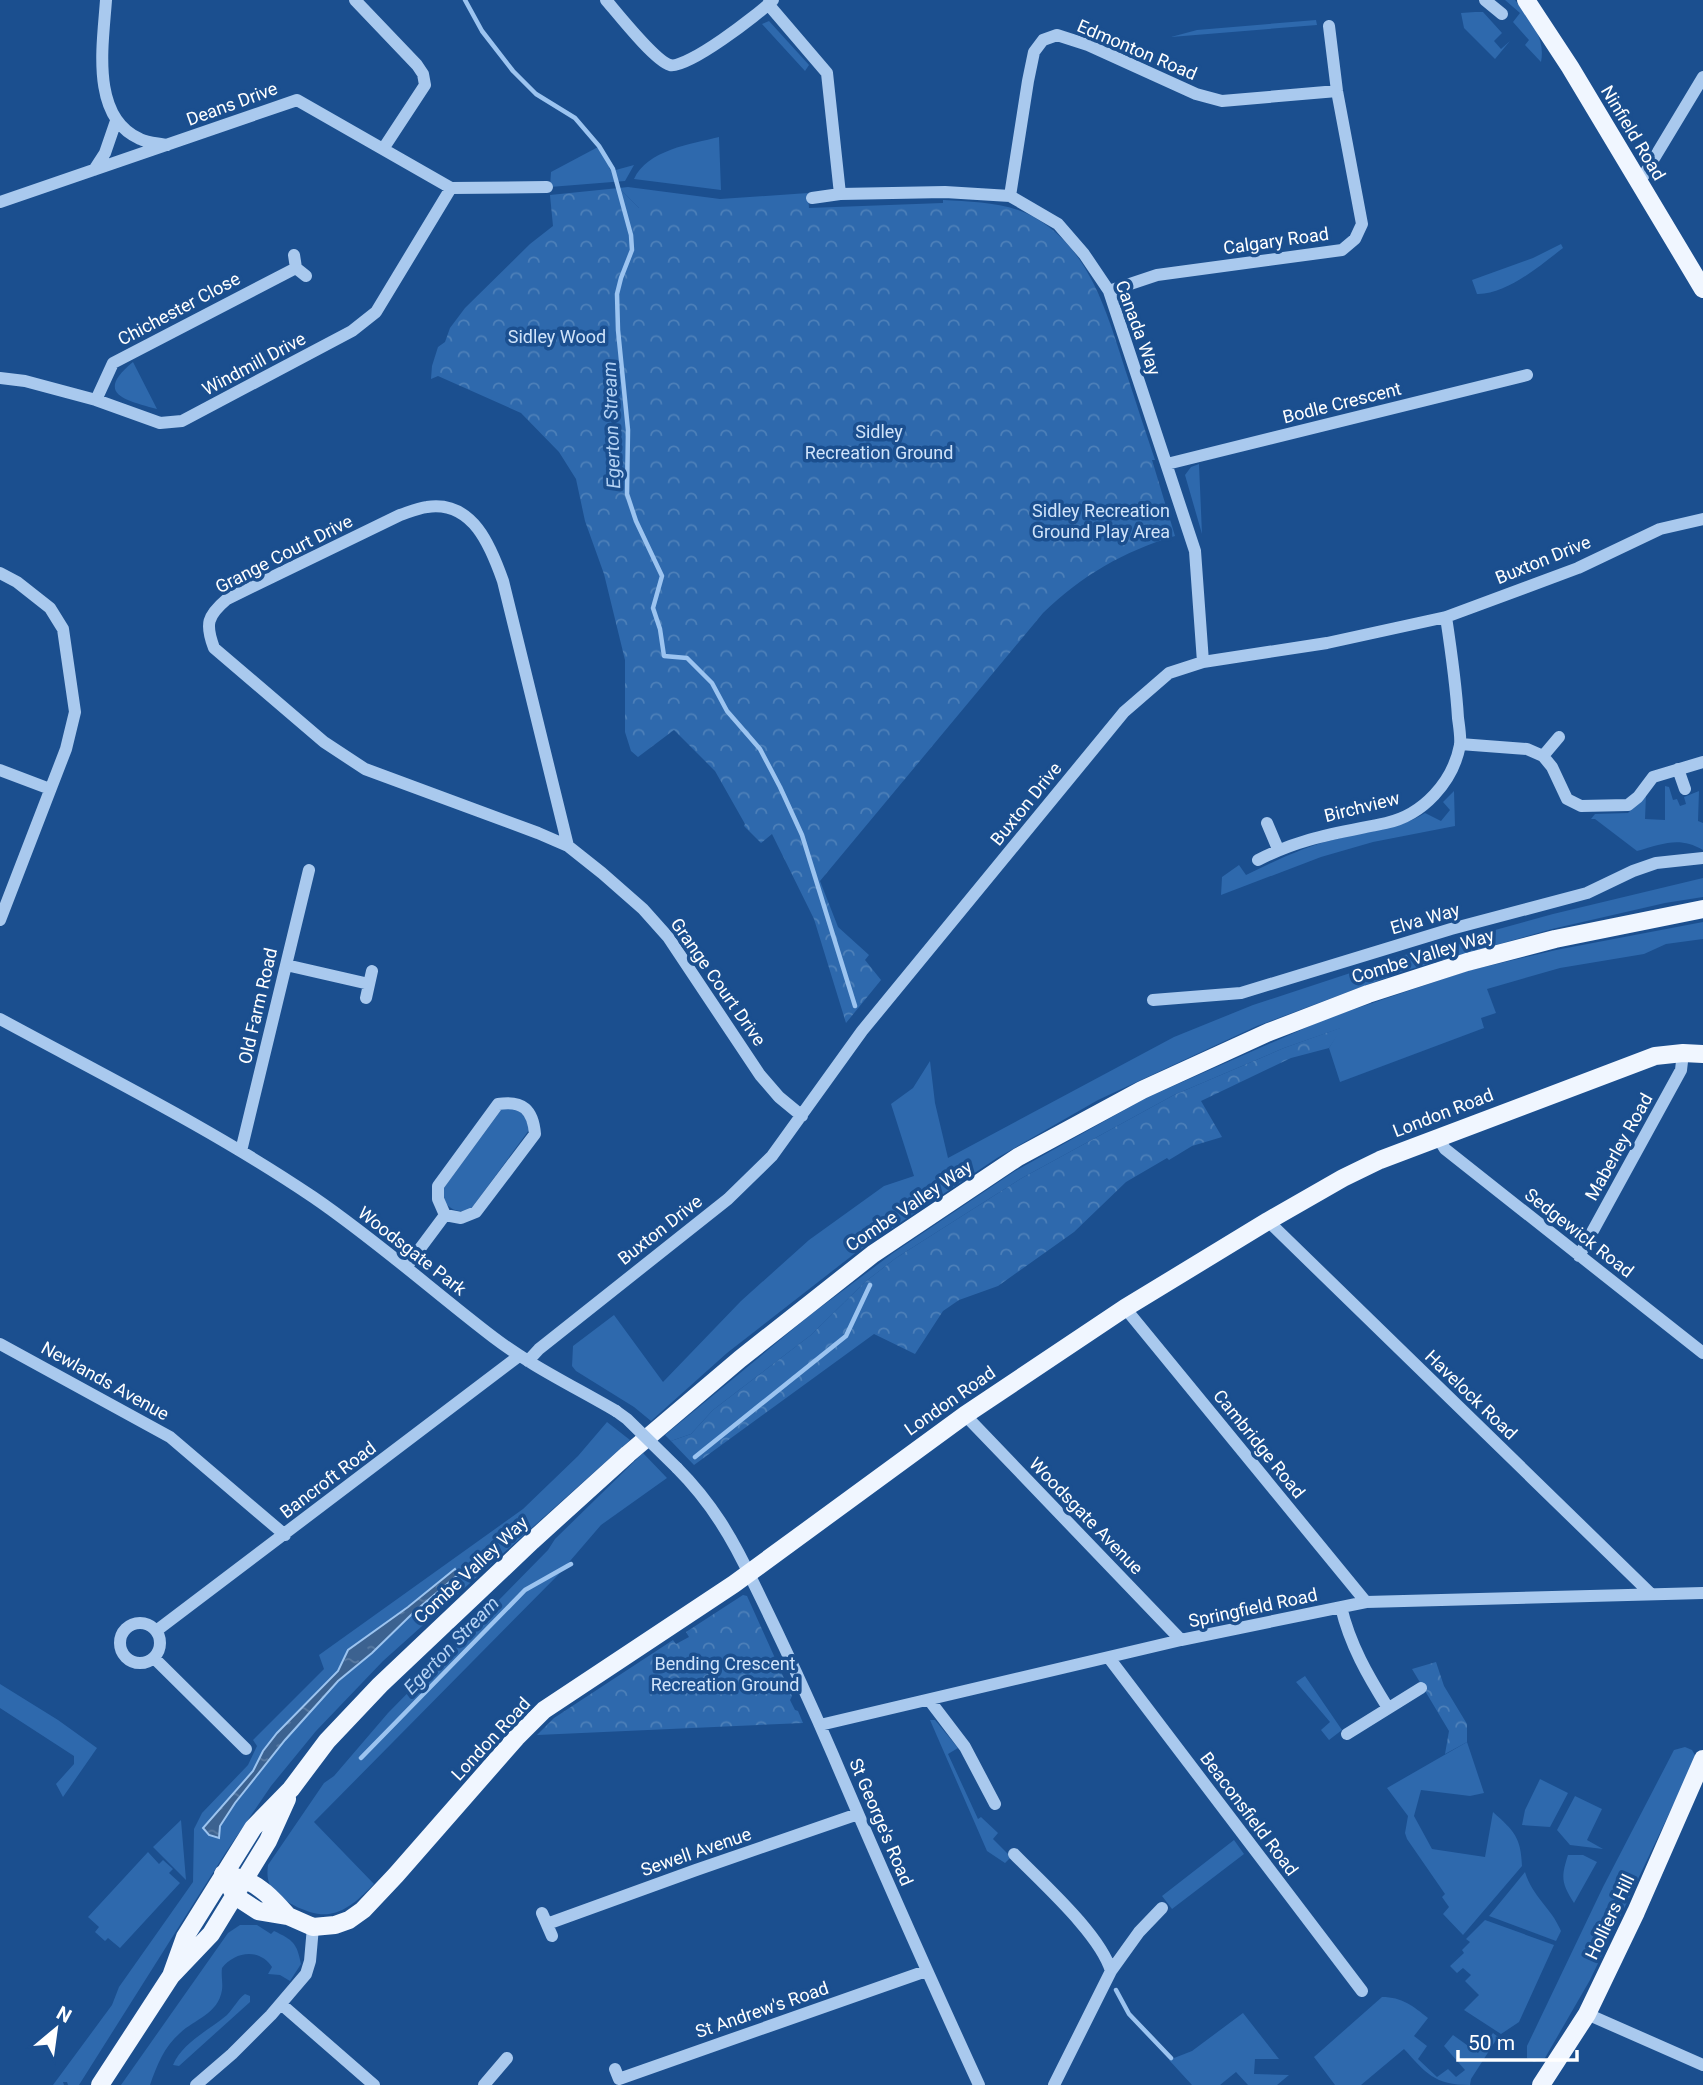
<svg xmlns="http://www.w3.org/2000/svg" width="1703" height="2085" font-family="Roboto,sans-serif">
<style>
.grass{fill:#2e69ad}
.forest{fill:url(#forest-crowns)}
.water{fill:url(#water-ripples);stroke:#9cc4f0;stroke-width:2}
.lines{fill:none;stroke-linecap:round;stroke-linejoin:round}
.stream{stroke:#9cc4f0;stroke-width:4.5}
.minor{stroke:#a9c9ee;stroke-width:12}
.major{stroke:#f0f6ff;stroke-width:18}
.minor-bridge{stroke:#a9c9ee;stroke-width:12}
.labels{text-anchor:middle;stroke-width:7;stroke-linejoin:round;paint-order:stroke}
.street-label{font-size:18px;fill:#fff;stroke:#1b4f8f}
.park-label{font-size:18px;fill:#cfe3fa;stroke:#1b4f8f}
.water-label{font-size:19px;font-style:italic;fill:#b5d3f5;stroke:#1b4f8f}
</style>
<defs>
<pattern id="forest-crowns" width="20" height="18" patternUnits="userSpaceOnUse" patternTransform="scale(1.75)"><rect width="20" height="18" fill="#2e69ad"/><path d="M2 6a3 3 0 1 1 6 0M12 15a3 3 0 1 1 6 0" fill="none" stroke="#4d80b9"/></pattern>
<pattern id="water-ripples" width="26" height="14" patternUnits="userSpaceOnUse" patternTransform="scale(1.75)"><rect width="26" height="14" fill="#3c6290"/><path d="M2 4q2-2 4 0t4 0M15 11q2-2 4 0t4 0" fill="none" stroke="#597aa1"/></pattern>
</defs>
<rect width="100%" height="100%" fill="#1b4f8f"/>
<path class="grass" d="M1505 0H1515C1529 21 1546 36 1541 62L1525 45 1529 40 1513 22 1520 13Z
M1475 12H1483L1502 33 1494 41 1501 49 1510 41 1495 59 1464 28 1461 13Z
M1316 20 1317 25 1171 37 1197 30Z
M769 21 809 65 805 71 762 24Z
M719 137 721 190 634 179C647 150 691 144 719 137Z
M598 147 610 163 609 168 612 171 634 165 625 181 550 187 551 172Z
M628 187 720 199 808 193 809 208H639L619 188Z
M1561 244 1563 248C1541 265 1506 295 1477 294L1472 280 1533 258Z
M133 362 157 409C125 400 94 394 133 362Z
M1199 464 1202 534 1185 475 1191 467Z
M1665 786 1669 787 1673 800 1677 799 1680 806 1686 804 1684 797 1699 791 1698 821 1703 823V850C1679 836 1663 844 1637 851L1595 819H1591L1595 814 1628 813 1646 795 1645 819 1665 820Z
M1454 791 1455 826 1373 842 1321 857 1221 895 1222 877 1239 865 1246 875C1275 861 1305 846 1337 839 1367 831 1398 830 1425 813L1441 821 1450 810 1443 802Z
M1703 878V897L1665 903 1552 929 1404 971 1257 1026 1098 1100 997 1158 858 1251 727 1353 651 1421 634 1407 576 1371 572 1366 573 1346 614 1315 663 1382 741 1301 809 1240 884 1186 914 1176 891 1104 913 1088 930 1061 935 1103 948 1158 1174 1037 1253 1005 1408 954 1553 914Z
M1703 922V939L1666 944 1644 954 1560 968 1487 989 1496 1013 1481 1018 1484 1028 1340 1082 1329 1048 1341 1028 1284 1048 1174 1095 1022 1178 896 1258 865 1282 811 1335 713 1410 691 1434 671 1441 665 1435 809 1316 893 1253 1015 1171 1146 1098 1328 1018 1467 971 1556 950Z
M506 1108C521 1108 527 1117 529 1130L471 1209C459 1213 451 1211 443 1200V1189L501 1110Z
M607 1422 630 1440 383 1661 316 1731 271 1786 226 1852 79 2085H68L67 2082H63L64 2085H53L112 2005 119 1987 193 1882 194 1829 202 1813 248 1765 257 1746 253 1740 324 1669 319 1655 523 1509 578 1456Z
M643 1453 667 1478 601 1525 558 1575 314 1822 374 1884C361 1897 348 1911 329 1914 312 1917 280 1901 271 1887 267 1880 267 1873 268 1865L324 1783 334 1776 388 1713 548 1550 555 1539Z
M1305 1676 1342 1730 1329 1740 1321 1730 1330 1722 1296 1682Z
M0 1684 58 1720 97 1748 63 1797 56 1784 74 1764V1756L0 1708Z
M930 1720H935L958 1748 948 1754 978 1819 981 1817 998 1833 993 1839 1011 1857 1005 1863 987 1851Z
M1467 1742 1484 1793 1470 1796 1421 1790 1414 1816 1432 1849 1485 1857 1493 1812C1514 1831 1521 1837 1522 1866L1463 1935 1443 1914 1449 1907 1442 1897 1445 1894 1407 1839 1405 1833 1408 1816 1387 1788Z
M1685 1747 1692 1750 1696 1757 1590 1980 1545 2058 1534 2062 1527 2058V2046L1603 1887 1674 1750Z
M1540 1779 1568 1793 1550 1827 1522 1825 1525 1810Z
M1575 1796 1602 1809 1587 1840 1603 1849 1570 1845 1557 1830Z
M181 1820 186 1880 153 1847Z
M1234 1840 1244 1854 1172 1909 1162 1896Z
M148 1852 159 1864 163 1860 173 1869 169 1873 180 1883 120 1948 108 1938 105 1941 95 1932 99 1927 88 1917Z
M1568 1855H1583L1597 1862 1574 1903C1561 1883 1561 1877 1568 1855Z
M1525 1872C1533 1898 1551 1907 1561 1931L1556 1941 1489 1916Z
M1485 1920 1554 1945 1519 2022 1501 2034 1464 2010 1479 1995 1465 1981 1471 1975 1463 1968 1457 1973 1450 1966 1464 1953 1462 1950 1470 1942 1466 1939Z
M240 1925H257L271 1934 274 1931C293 1940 297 1943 301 1964L290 1981 280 1975 268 1974 272 1967C260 1948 235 1951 222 1968 221 1976 223 1983 222 1990 218 2014 195 2019 180 2033 164 2047 157 2065 150 2085H121L228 1933Z
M245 1994 250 1996V2002L179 2066 173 2065C183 2042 208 2031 227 2015 234 2008 237 2000 245 1994Z
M1382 1997C1402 1997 1413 2006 1428 2018L1414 2036 1427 2046 1418 2059 1437 2077 1448 2069 1456 2077 1465 2070 1444 2046 1453 2035 1478 2053 1493 2033 1498 2037 1471 2079 1470 2085C1434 2085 1426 2073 1404 2049L1361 2085H1335L1314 2057Z
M1243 2013 1279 2059H1255L1254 2074 1289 2075 1277 2085H1248L1236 2072 1220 2085H1192L1169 2060 1192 2051Z"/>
<path class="forest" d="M619 188 639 208H809L943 203V200C974 202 1010 202 1037 219 1093 252 1109 321 1128 378 1137 406 1146 433 1155 460H1152L1175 536C1124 551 1081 576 1043 613L820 881 838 927 869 955 865 960 881 980 846 1023 814 919 772 834 761 843 744 826 745 824 715 771 674 730 638 757 631 751 625 732V660L604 574 585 521 576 479 559 452 521 413 438 376 431 379 432 366 438 347 445 342 450 328 465 308 530 244 553 226 550 195Z
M1343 1027 1329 1048 1291 1058 1201 1101 1222 1137 1192 1146 1169 1160 1167 1158 1126 1182 1074 1232 998 1286 959 1300 943 1311 915 1354 874 1334 694 1465 671 1441 691 1434 713 1410 811 1335 865 1282 896 1258 1022 1178 1174 1095 1284 1048Z
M743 1595 747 1596 792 1696 790 1700 795 1710 798 1711 803 1723 537 1735 554 1718 673 1640 676 1644 689 1637 686 1632Z
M1436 1662 1444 1686 1467 1724V1742L1445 1754 1449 1731 1412 1669Z"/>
<path class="water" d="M455 1569 459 1574 414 1612 372 1653 338 1681 285 1740 235 1803 220 1826 219 1838 209 1835 203 1828 253 1771 263 1751 277 1733 338 1671 348 1650 408 1607Z"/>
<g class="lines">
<path class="stream" d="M465 0 482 31 513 71 536 94 575 118 599 146 613 169 631 235 632 250 621 278 617 294 618 330 628 430 627 494 636 521 662 576 653 608 660 629 664 656 687 658 712 683 727 711 760 749 780 787 802 835 855 1006
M695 1457 846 1336 870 1285
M361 1758 525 1590 571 1564
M1116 1990 1129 2014 1171 2058"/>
<path class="minor" d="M106 0C103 44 90 117 140 139 148 143 159 143 167 145
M355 0 417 65 423 74 425 85 383 149
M606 0C618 14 655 61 670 65 686 70 759 14 773 0
M1485 0 1502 14
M768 4 827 73 840 194
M94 170 105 153 116 121
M1637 179 1644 175 1703 77
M1010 196 1028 81 1034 52 1043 40 1057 35 1088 45 1196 94 1222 101 1337 91
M812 198 840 194 945 192 1010 196 1058 224 1084 254 1109 291 1195 551 1203 662
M0 202 297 100 451 188 547 187
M294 255 296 268 306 276
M1109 291 1157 275 1342 250 1355 239 1362 224 1337 91 1329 26
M0 378 25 381 96 400 160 423 182 421 352 331 376 312 451 188
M96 400 113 363 296 268
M1167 464 1527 375
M0 573 17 582 50 608 63 629 75 712 66 749 0 920
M1460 744 1527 749 1543 756 1552 767 1567 799 1581 806 1628 805 1638 797 1653 777 1703 762
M1543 756 1559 737
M1678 769 1685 789
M0 770 50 789
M1267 823 1278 849
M568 846 503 581C491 547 473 500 427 507 418 508 409 512 400 515L227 599C207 616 205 624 214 648L324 742 365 769 538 833 568 846 602 873 643 909 668 937 760 1075 779 1097 802 1116
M1258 860C1302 837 1339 833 1386 823 1423 815 1453 782 1460 745 1461 737 1459 726 1458 718 1456 684 1451 650 1446 617
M286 965 369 984
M366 998 372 971
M1153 1000 1241 993 1451 929 1587 893 1633 871 1656 863 1703 858
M0 1019C105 1076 214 1130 313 1197 376 1240 433 1291 493 1337 531 1366 575 1387 616 1411
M1438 1138 1445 1149 1703 1353
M241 1151 309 870
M1268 1221 1650 1593
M1579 1256 1681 1070 1683 1053
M407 1266 445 1215 438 1199V1186L498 1104C523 1100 533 1110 535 1134L476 1212 461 1218 445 1215
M1125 1308 1366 1602
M0 1344 170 1437 285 1535
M528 1361 539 1349 728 1199 772 1156 862 1031 1124 712 1169 673 1203 662 1327 643 1446 617 1578 568 1660 529 1703 519
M965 1415 1181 1640
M677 1468C711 1502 733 1539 753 1582 781 1639 808 1697 833 1755 880 1866 929 1976 979 2085
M1341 1607C1350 1645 1368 1676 1388 1708
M120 1643a20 20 0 1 1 40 0a20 20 0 1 1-40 0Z
M156 1631 519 1356
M154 1658 246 1749
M1109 1658 1362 1991
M930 1701 965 1747 995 1804
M820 1725 1181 1640 1366 1602 1703 1593
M1347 1734 1421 1688
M1014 1854C1042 1883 1100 1934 1111 1971
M542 1913 552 1936
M547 1924 696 1870 858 1814
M281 2004 374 2085
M1587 2014 1703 2065
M615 2069 619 2079 926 1971
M196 2085 232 2054 271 2015 306 1974 310 1961 313 1927
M484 2085 507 2058
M1054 2085 1111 1971 1139 1932 1162 1908"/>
<path class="major" d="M1526 0 1570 67 1703 289
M223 1874 235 1896 258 1911 288 1916 313 1927 335 1925 349 1920 363 1910 396 1875 516 1738 544 1710 734 1584 965 1415 1125 1308 1268 1221 1343 1178 1380 1160 1655 1056 1683 1053 1703 1054
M236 1877C258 1882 274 1900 288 1916
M171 1976 185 1937 253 1828 291 1789 327 1741 380 1685 532 1541 628 1454 740 1359 873 1254 1018 1157 1142 1090 1269 1032 1368 994 1467 962 1555 939 1703 909
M100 2085 171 1976 211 1934 268 1841 287 1799
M1541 2085 1587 2014 1636 1912 1703 1759"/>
<path class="minor-bridge" d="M616 1411 627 1419 677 1468"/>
</g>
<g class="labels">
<g class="street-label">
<text transform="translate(1137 50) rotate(23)" y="6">Edmonton Road</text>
<text transform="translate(232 104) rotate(-20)" y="6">Deans Drive</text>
<text transform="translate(1633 133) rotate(59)" y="6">Ninfield Road</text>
<text transform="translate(1276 241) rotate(-8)" y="6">Calgary Road</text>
<text transform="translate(179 309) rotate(-28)" y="6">Chichester Close</text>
<text transform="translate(1138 328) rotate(70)" y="6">Canada Way</text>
<text transform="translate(254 364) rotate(-28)" y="6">Windmill Drive</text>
<text transform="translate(1342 403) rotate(-14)" y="6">Bodle Crescent</text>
<text transform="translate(284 554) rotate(-27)" y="6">Grange Court Drive</text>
<text transform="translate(1543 560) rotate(-22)" y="6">Buxton Drive</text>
<text transform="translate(1026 804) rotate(-51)" y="6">Buxton Drive</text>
<text transform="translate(1362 807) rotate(-14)" y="6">Birchview</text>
<text transform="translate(1425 919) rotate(-16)" y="6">Elva Way</text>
<text transform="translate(1423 956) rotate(-17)" y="6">Combe Valley Way</text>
<text transform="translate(718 982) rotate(55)" y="6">Grange Court Drive</text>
<text transform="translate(258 1006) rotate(-77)" y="6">Old Farm Road</text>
<text transform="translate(1443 1113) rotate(-21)" y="6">London Road</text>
<text transform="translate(1619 1147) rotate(-61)" y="6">Maberley Road</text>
<text transform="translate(909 1206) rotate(-34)" y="6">Combe Valley Way</text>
<text transform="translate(660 1230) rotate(-38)" y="6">Buxton Drive</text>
<text transform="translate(1579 1233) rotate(38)" y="6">Sedgewick Road</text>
<text transform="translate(412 1251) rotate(38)" y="6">Woodsgate Park</text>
<text transform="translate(105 1381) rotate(29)" y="6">Newlands Avenue</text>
<text transform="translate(1471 1395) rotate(44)" y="6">Havelock Road</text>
<text transform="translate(950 1401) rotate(-35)" y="6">London Road</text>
<text transform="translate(1259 1444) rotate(51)" y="6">Cambridge Road</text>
<text transform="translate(328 1480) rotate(-37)" y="6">Bancroft Road</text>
<text transform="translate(1086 1516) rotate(46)" y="6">Woodsgate Avenue</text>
<text transform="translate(471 1570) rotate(-43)" y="6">Combe Valley Way</text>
<text transform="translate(1253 1608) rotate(-12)" y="6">Springfield Road</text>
<text transform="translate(491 1739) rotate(-47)" y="6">London Road</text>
<text transform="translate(1249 1814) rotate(53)" y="6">Beaconsfield Road</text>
<text transform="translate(881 1822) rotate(67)" y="6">St George's Road</text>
<text transform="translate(696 1852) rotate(-19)" y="6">Sewell Avenue</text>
<text transform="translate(1610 1917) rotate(-65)" y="6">Holliers Hill</text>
<text transform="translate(762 2010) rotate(-19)" y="6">St Andrew's Road</text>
</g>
<g class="park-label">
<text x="557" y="343">Sidley Wood</text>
<text x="879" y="438">Sidley<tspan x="879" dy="21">Recreation Ground</tspan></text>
<text x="1101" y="517">Sidley Recreation<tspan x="1101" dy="21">Ground Play Area</tspan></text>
<text x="725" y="1670">Bending Crescent<tspan x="725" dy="21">Recreation Ground</tspan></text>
</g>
<g class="water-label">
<text transform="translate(611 425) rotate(-92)" y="7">Egerton Stream</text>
<text transform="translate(451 1645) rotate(-46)" y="7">Egerton Stream</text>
</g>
</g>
<g transform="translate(56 2029) rotate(29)" stroke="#1b4f8f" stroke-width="5" paint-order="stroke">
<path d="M0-5L12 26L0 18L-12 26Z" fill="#ffffff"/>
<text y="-10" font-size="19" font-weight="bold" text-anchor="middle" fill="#ffffff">N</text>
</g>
<path d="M1458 2050v10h119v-10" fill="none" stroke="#ffffff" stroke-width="3.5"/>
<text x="1468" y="2050" font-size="21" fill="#ffffff" stroke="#1b4f8f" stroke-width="5" paint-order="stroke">50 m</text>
</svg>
